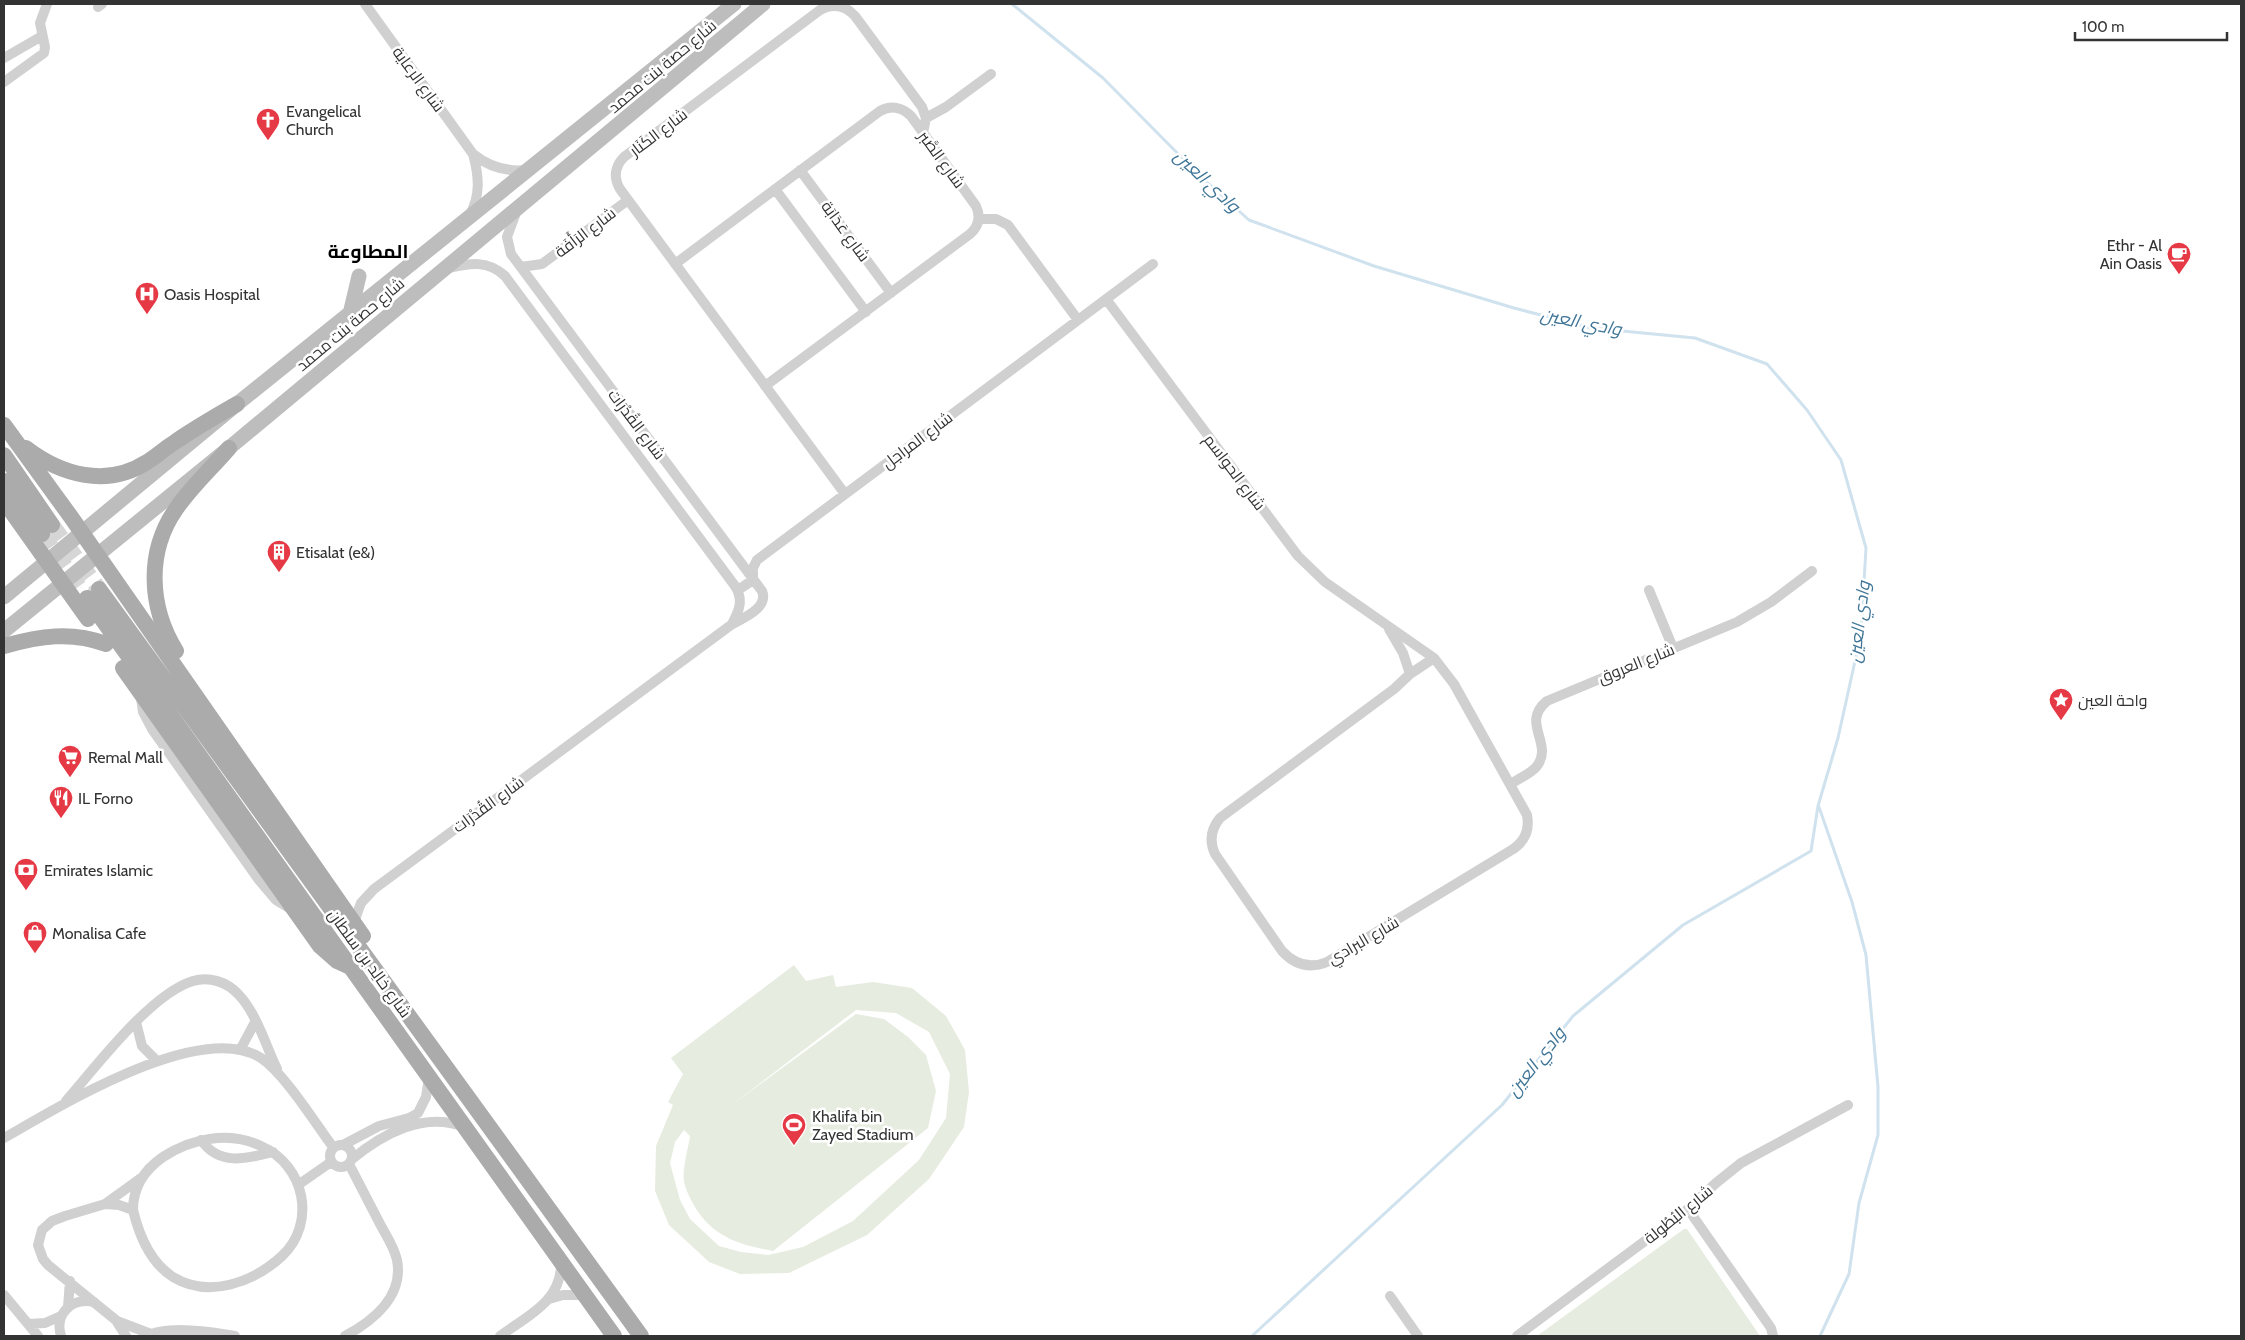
<svg xmlns="http://www.w3.org/2000/svg" width="2245" height="1340" font-family="Cabin,Cairo,sans-serif">
<style>
.green{fill:#e6ecdf;fill-rule:evenodd}
.lines{fill:none;stroke-linecap:round;stroke-linejoin:round}
.stream{stroke:#cfe2ee;stroke-width:3}
.primary-tunnel{stroke:#d6d6d6;stroke-width:16;stroke-dasharray:16 8;stroke-linecap:butt}
.minor{stroke:#d0d0d0;stroke-width:10}
.secondary{stroke:#bdbdbd;stroke-width:15}
.primary{stroke:#ababab;stroke-width:16}
.labels{text-anchor:middle;stroke-width:5;stroke-linejoin:round;paint-order:stroke}
.street-label{font-size:16px;fill:#333;stroke:#fff}
.poi-label{font-size:16px;fill:#333;stroke:#fff;text-anchor:start}
.water-label{font-size:18px;font-style:italic;fill:#3f7597;stroke:#fff}
.quarter-label{font-size:19px;font-weight:bold;fill:#000;stroke:#fff}
</style>
<rect width="100%" height="100%" fill="#fff"/>
<path class="green" d="M794 965 806 981 833 975 836 987 873 982 912 988 946 1016 965 1050 969 1092 964 1127 929 1179 867 1235 789 1273 740 1274 709 1262 669 1225 655 1191 656 1146 673 1105 668 1102 683 1074 671 1058ZM856 1010 896 1013 929 1032 950 1074 946 1118 919 1160 853 1221 803 1247 768 1255 741 1252 719 1246 690 1219 680 1200 670 1163 675 1142 684 1130 690 1136C688 1150 682 1169 684 1182 686 1191 691 1200 695 1207 713 1237 740 1245 773 1251L928 1128 936 1091 926 1055 908 1037 884 1019 856 1014 729 1107Z
M1684 1229H1687L1760 1336H1537Z"/>
<g class="lines">
<path class="stream" d="M1012 4 1103 78 1200 176 1249 220 1374 266 1514 308 1591 328 1695 338 1767 364 1807 410 1841 460 1866 548 1861 634 1838 738 1818 806 1811 851 1683 925 1573 1016 1502 1105 1252 1336
M1819 807 1852 902 1866 955 1878 1087V1135L1859 1203 1849 1274 1820 1336"/>
<path class="primary-tunnel" d="M52 525 99 589
M42 534 87 598"/>
<path class="minor" d="M365 4 473 154C489 167 506 172 527 170
M98 7 102 4
M4 58 42 36
M4 82 44 53 45 47 40 23 47 4
M926 118 946 107 991 74
M800 170 891 293
M775 189 866 312
M469 216C481 196 479 176 473 154
M979 219H996L1008 225 1078 320
M675 264 880 111C891 105 902 107 911 116L976 206C981 217 979 226 970 234L765 386
M521 267 542 264 628 200
M449 268C470 263 488 260 505 276L735 586C744 600 739 611 732 624
M1106 299 1298 556 1325 582 1434 658 1454 684 1527 815C1530 831 1524 843 1510 851L1327 962C1310 969 1295 965 1282 951L1215 854C1209 841 1211 829 1220 818L1394 689 1410 674 1434 658
M845 494 620 189C613 177 615 166 624 157L820 10C833 3 845 5 855 16L922 107 926 118 923 133
M738 590 753 580V568L757 560 1153 264
M1649 590 1673 648
M1389 629 1403 653 1410 674
M141 698 143 712 152 729 259 880 276 900 289 908
M1511 784C1519 778 1531 774 1537 766 1554 743 1520 723 1547 701L1737 622 1771 602 1812 571
M354 922 361 903 374 889 731 625C743 618 769 608 762 591L511 254 507 237 517 210
M136 1022 142 1046 157 1061
M240 1050 255 1022
M66 1101C95 1068 150 994 193 981 209 976 227 982 238 994 256 1012 266 1046 277 1069
M4 1138C59 1107 200 1019 261 1058 285 1074 315 1123 333 1147
M201 1140C219 1166 246 1159 273 1152
M330 1156a11 11 0 1 1 22 0a11 11 0 1 1-22 0Z
M343 1145 379 1126 409 1118 418 1113 426 1097 429 1078
M351 1160C382 1134 424 1111 464 1127
M298 1185 331 1162
M105 1204 141 1178
M1688 1209 1771 1328 1773 1336
M133 1210C133 1187 144 1170 163 1157 192 1138 229 1131 261 1146 305 1165 317 1223 282 1256 254 1282 209 1299 173 1277 151 1263 139 1235 133 1210L119 1205 105 1204 65 1216 52 1221 42 1230 38 1245 43 1259 48 1265 117 1321 151 1334
M4 1295 38 1336
M1390 1296 1418 1336
M549 1299 563 1295H585
M68 1307 70 1281
M117 1322 126 1336
M28 1324 45 1323 61 1316
M61 1336C54 1314 72 1297 94 1302
M148 1336C166 1325 215 1332 235 1336
M345 1336C373 1321 404 1296 397 1260 394 1246 385 1234 379 1222 369 1203 359 1183 349 1164
M500 1336C527 1316 562 1301 561 1263
M1517 1336 1688 1209 1716 1183 1741 1163 1848 1105"/>
<path class="secondary" d="M350 314 359 276
M4 597 237 404 734 4
M4 631 229 448 763 4"/>
<path class="primary" d="M4 425 71 517 363 936
M26 448C61 475 107 488 147 462 157 456 165 448 175 442 195 428 216 416 237 404
M4 455 52 525
M4 481 42 534
M4 501 88 619
M99 589 641 1336
M87 598 614 1336
M4 646C40 636 71 631 106 644
M176 651C149 607 146 552 176 509 191 487 212 468 229 448
M123 668 320 946 337 961 348 966"/>
</g>
<defs>
<symbol id="church-pin" viewBox="-11 -11 22 30"><path d="M0 17L-7.5 6A9.5 9.5 0 1 1 7.5 6Z" fill="#e63946" stroke="#fff"/><path d="M-1.2-6h2.4v3.5h3.3v2.4h-3.3V6h-2.4V-.1h-3.3v-2.4h3.3Z" fill="#fff"/></symbol>
<symbol id="cafe-pin" viewBox="-11 -11 22 30"><path d="M0 17L-7.5 6A9.5 9.5 0 1 1 7.5 6Z" fill="#e63946" stroke="#fff"/><path d="M-5.5-4.5H6V0H3Q3 3.5 0 3.5H-2.5Q-5.5 3.5-5.5 0ZM3-3.2v2h1.7v-2ZM-6 4.5H4V6H-6Z" fill="#fff"/></symbol>
<symbol id="hospital-pin" viewBox="-11 -11 22 30"><path d="M0 17L-7.5 6A9.5 9.5 0 1 1 7.5 6Z" fill="#e63946" stroke="#fff"/><path d="M-5-5h3v3.5h4V-5h3V5h-3V1.5h-4V5h-3Z" fill="#fff"/></symbol>
<symbol id="building-pin" viewBox="-11 -11 22 30"><path d="M0 17L-7.5 6A9.5 9.5 0 1 1 7.5 6Z" fill="#e63946" stroke="#fff"/><path d="M-4-6H4V6H1V3H-1V6H-4ZM-2.5-4.3h1.7v1.8h-1.7ZM.8-4.3h1.7v1.8H.8ZM-2.5-1h1.7V.8h-1.7ZM.8-1h1.7V.8H.8Z" fill="#fff"/></symbol>
<symbol id="sight-pin" viewBox="-11 -11 22 30"><path d="M0 17L-7.5 6A9.5 9.5 0 1 1 7.5 6Z" fill="#e63946" stroke="#fff"/><path d="M0-6L1.8-2.2L6-1.7L2.9 1.2L3.7 5.4L0 3.3L-3.7 5.4L-2.9 1.2L-6-1.7L-1.8-2.2Z" fill="#fff"/></symbol>
<symbol id="supermarket-pin" viewBox="-11 -11 22 30"><path d="M0 17L-7.5 6A9.5 9.5 0 1 1 7.5 6Z" fill="#e63946" stroke="#fff"/><path d="M-6-5.5h2.5l.6 2H6L4.5 2H-2.5L-4.4-4H-6ZM-1.5 3.2a1.3 1.3 0 1 0 .1 0ZM3 3.2a1.3 1.3 0 1 0 .1 0Z" fill="#fff"/></symbol>
<symbol id="restaurant-pin" viewBox="-11 -11 22 30"><path d="M0 17L-7.5 6A9.5 9.5 0 1 1 7.5 6Z" fill="#e63946" stroke="#fff"/><path d="M-5-6h1v4h1v-4h1v4h1v-4h1v5L-1.5 .5V6h-2V.5L-5-1ZM5-6V6H3V1.5H1.5Q1.5-4 5-6Z" fill="#fff"/></symbol>
<symbol id="bank-pin" viewBox="-11 -11 22 30"><path d="M0 17L-7.5 6A9.5 9.5 0 1 1 7.5 6Z" fill="#e63946" stroke="#fff"/><path d="M-6-4H6V4H-6ZM0-2.3a2.3 2.3 0 1 0 0 4.6a2.3 2.3 0 1 0 0-4.6Z" fill="#fff"/></symbol>
<symbol id="shop-pin" viewBox="-11 -11 22 30"><path d="M0 17L-7.5 6A9.5 9.5 0 1 1 7.5 6Z" fill="#e63946" stroke="#fff"/><path d="M-5-2.5h2.3a2.7 3.5 0 0 1 5.4 0H5L5.5 6h-11ZM-1.5-2.5h3a1.5 2.3 0 0 0-3 0Z" fill="#fff"/></symbol>
<symbol id="stadium-pin" viewBox="-11 -11 22 30"><path d="M0 17L-7.5 6A9.5 9.5 0 1 1 7.5 6Z" fill="#e63946" stroke="#fff"/><path d="M0-5a6.5 5 0 1 0 0 10a6.5 5 0 1 0 0-10ZM-3.5-1.8h7v3.6h-7Z" fill="#fff"/></symbol>
</defs>
<g fill-rule="evenodd">
<use href="#church-pin" x="254" y="106" width="28" height="38"/>
<use href="#cafe-pin" x="2165" y="240" width="28" height="38"/>
<use href="#hospital-pin" x="133" y="280" width="28" height="38"/>
<use href="#building-pin" x="265" y="538" width="28" height="38"/>
<use href="#sight-pin" x="2047" y="686" width="28" height="38"/>
<use href="#supermarket-pin" x="56" y="743" width="28" height="38"/>
<use href="#restaurant-pin" x="47" y="784" width="28" height="38"/>
<use href="#bank-pin" x="12" y="856" width="28" height="38"/>
<use href="#shop-pin" x="21" y="919" width="28" height="38"/>
<use href="#stadium-pin" x="780" y="1111" width="28" height="38"/>
</g>
<g class="labels">
<g class="street-label">
<text transform="translate(662 66) rotate(-40)" y="6">شارع حصة بنت محمد</text>
<text transform="translate(419 79) rotate(54)" y="6">شارع الرعاية</text>
<text transform="translate(658 132) rotate(-37)" y="6">شارع الكَنَار</text>
<text transform="translate(942 159) rotate(54)" y="6">شارع الصَّبر</text>
<text transform="translate(846 231) rotate(54)" y="6">شارع عَدَابَة</text>
<text transform="translate(585 232) rotate(-37)" y="6">شارع الرَأَفَة</text>
<text transform="translate(350 324) rotate(-40)" y="6">شارع حصة بنت محمد</text>
<text transform="translate(637 424) rotate(53)" y="6">شارع القُدْرَات</text>
<text transform="translate(917 440) rotate(-37)" y="6">شارع المراجل</text>
<text transform="translate(1235 472) rotate(53)" y="6">شارع الحواسم</text>
<text transform="translate(1636 663) rotate(-22)" y="6">شارع العروق</text>
<text transform="translate(488 804) rotate(-36)" y="6">شارع القُدْرَات</text>
<text transform="translate(1363 940) rotate(-30)" y="6">شارع البرادي</text>
<text transform="translate(370 963) rotate(54)" y="6">شارع خالِد بن سلطان</text>
<text transform="translate(1678 1214) rotate(-39)" y="6">شارع البُطُولة</text>
</g>
<g class="poi-label">
<text x="286" y="117">Evangelical<tspan x="286" dy="18">Church</tspan></text>
<text x="2162" y="251" text-anchor="end">Ethr - Al<tspan x="2162" dy="18">Ain Oasis</tspan></text>
<text x="164" y="300">Oasis Hospital</text>
<text x="296" y="558">Etisalat (e&amp;)</text>
<text x="2078" y="706">واحة العين</text>
<text x="88" y="763">Remal Mall</text>
<text x="78" y="804">IL Forno</text>
<text x="44" y="876">Emirates Islamic</text>
<text x="52" y="939">Monalisa Cafe</text>
<text x="812" y="1122">Khalifa bin<tspan x="812" dy="18">Zayed Stadium</tspan></text>
</g>
<g class="water-label">
<text transform="translate(1207 181) rotate(43)" y="6">وادي العين</text>
<text transform="translate(1581 322) rotate(11)" y="6">وادي العين</text>
<text transform="translate(1859 622) rotate(-83)" y="6">وادي العين</text>
<text transform="translate(1536 1062) rotate(-52)" y="6">وادي العين</text>
</g>
<g class="quarter-label">
<text x="368" y="258">المطاوعة</text>
</g>
</g>
<rect width="2245" height="1340" fill="none" stroke="#333333" stroke-width="10"/>
<path d="M2075 32v8h152v-8" fill="none" stroke="#333333" stroke-width="2.5"/>
<text x="2082" y="32" font-size="15" fill="#333333" stroke="#ffffff" stroke-width="4" paint-order="stroke">100 m</text>
</svg>
